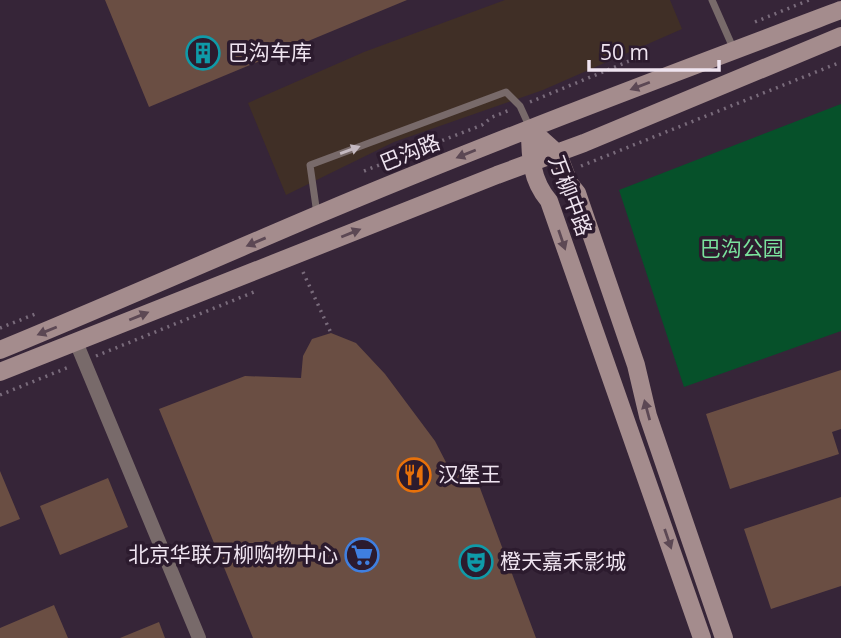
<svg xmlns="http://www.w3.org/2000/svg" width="841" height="638" font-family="'Open Sans','Noto Sans SC',sans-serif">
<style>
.industrial{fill:#402f26}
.green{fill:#06512a}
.building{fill:#6a4e43}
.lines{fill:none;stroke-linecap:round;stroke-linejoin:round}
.path{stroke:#796b7b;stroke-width:3.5;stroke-dasharray:2 5;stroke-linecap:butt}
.lane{stroke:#786a6a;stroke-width:7}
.street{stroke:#786a6a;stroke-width:14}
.secondary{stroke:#a48c8d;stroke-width:18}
.oneway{fill:#5c4854}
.oneway2{fill:#c5b9c1}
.labels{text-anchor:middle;stroke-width:7;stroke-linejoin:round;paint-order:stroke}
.poi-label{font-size:21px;fill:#efe4f0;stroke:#2c1b2e;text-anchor:start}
.street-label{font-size:21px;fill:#efe4f0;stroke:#2c1b2e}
.park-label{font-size:21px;fill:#7ae29d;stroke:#2c1b2e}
</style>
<rect width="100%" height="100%" fill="#362538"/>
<path class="industrial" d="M505 0H670L682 29 543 90 394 142 286 195 248 103 364 52Z"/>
<path class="green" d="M841 104V331L684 387 619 190Z"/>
<path class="building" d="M105 0H407L149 107Z
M331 333 356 343 385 374 435 441 451 472 471 464 536 638H253L159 409 245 376 301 378 303 356 312 339Z
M841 370V429L832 432 839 454 730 489 706 414Z
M0 471 20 519 0 527Z
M108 478 128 527 60 555 40 506Z
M841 497V586L771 609 744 529Z
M54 605 68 638H0V628Z
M159 622 165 638H120Z"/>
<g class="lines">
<path class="path" d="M755 22 809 0
M530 102 639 57
M581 166 841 62
M364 171 482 125 492 117 510 110
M303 272 331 333
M0 328 38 313
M96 356 254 292
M0 395 69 367"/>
<path class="lane" d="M712 0 734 50
M317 214 310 165 506 92 520 106 530 128"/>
<path class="street" d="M76 342 199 638"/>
<path class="secondary" d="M530 129 558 154 569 183 577 193 636 365 648 416 724 638
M530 129C530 156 531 180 549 201L702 638
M0 350C107 306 211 260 317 215 490 142 666 76 841 10
M0 372 497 175 584 143 841 36"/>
</g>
<defs><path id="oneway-solid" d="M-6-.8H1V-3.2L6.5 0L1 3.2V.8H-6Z" transform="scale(1.75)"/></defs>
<g class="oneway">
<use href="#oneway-solid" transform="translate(640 86) rotate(159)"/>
<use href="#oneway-solid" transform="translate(466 154) rotate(158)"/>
<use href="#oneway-solid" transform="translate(351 233) rotate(-22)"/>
<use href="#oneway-solid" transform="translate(562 240) rotate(71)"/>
<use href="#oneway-solid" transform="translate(256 242) rotate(157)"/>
<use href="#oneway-solid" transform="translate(139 316) rotate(-22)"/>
<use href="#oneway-solid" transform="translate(47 331) rotate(158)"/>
<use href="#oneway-solid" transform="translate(647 410) rotate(-105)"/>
<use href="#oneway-solid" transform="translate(668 539) rotate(71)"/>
</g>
<use class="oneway2" href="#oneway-solid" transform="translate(350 150) rotate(-20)"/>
<defs>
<symbol id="building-ring" viewBox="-11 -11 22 22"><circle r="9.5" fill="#2c1b2e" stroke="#0f9aa8" stroke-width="1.5"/><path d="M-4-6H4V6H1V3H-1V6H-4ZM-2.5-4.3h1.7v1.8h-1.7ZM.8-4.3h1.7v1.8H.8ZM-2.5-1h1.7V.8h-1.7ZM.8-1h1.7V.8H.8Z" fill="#0f9aa8"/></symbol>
<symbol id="restaurant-ring" viewBox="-11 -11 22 22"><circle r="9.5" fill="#2c1b2e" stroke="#e8710a" stroke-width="1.5"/><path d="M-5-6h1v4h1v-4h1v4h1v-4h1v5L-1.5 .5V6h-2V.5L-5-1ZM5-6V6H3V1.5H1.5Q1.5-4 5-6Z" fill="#e8710a"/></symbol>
<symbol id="supermarket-ring" viewBox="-11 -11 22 22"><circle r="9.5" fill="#2c1b2e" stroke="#3f7fe0" stroke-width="1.5"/><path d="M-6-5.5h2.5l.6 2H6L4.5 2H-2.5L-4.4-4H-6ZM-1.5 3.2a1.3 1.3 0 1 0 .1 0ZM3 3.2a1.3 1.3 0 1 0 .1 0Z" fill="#3f7fe0"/></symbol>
<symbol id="theatre-ring" viewBox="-11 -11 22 22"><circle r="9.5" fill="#2c1b2e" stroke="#0f9aa8" stroke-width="1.5"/><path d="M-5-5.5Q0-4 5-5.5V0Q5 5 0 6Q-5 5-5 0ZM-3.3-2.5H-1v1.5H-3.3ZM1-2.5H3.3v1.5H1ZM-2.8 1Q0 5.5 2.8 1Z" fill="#0f9aa8"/></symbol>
</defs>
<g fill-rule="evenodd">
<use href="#building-ring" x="184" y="34" width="38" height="38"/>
<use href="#restaurant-ring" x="395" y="456" width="38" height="38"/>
<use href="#supermarket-ring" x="343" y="536" width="38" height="38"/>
<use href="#theatre-ring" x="457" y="543" width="38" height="38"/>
</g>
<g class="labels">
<g class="poi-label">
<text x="228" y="60">巴沟车库</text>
<text x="438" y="482">汉堡王</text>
<text x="338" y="562" text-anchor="end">北京华联万柳购物中心</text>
<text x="500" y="569">橙天嘉禾影城</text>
</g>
<g class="street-label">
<text transform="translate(410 153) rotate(-22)" y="7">巴沟路</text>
<text transform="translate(570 196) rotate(69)" y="7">万柳中路</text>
</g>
<g class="park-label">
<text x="742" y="256">巴沟公园</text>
</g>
</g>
<path d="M589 60v10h130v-10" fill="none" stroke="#efe4f0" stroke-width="3.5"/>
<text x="600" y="60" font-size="21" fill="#efe4f0" stroke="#2c1b2e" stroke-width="5" paint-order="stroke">50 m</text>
</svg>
